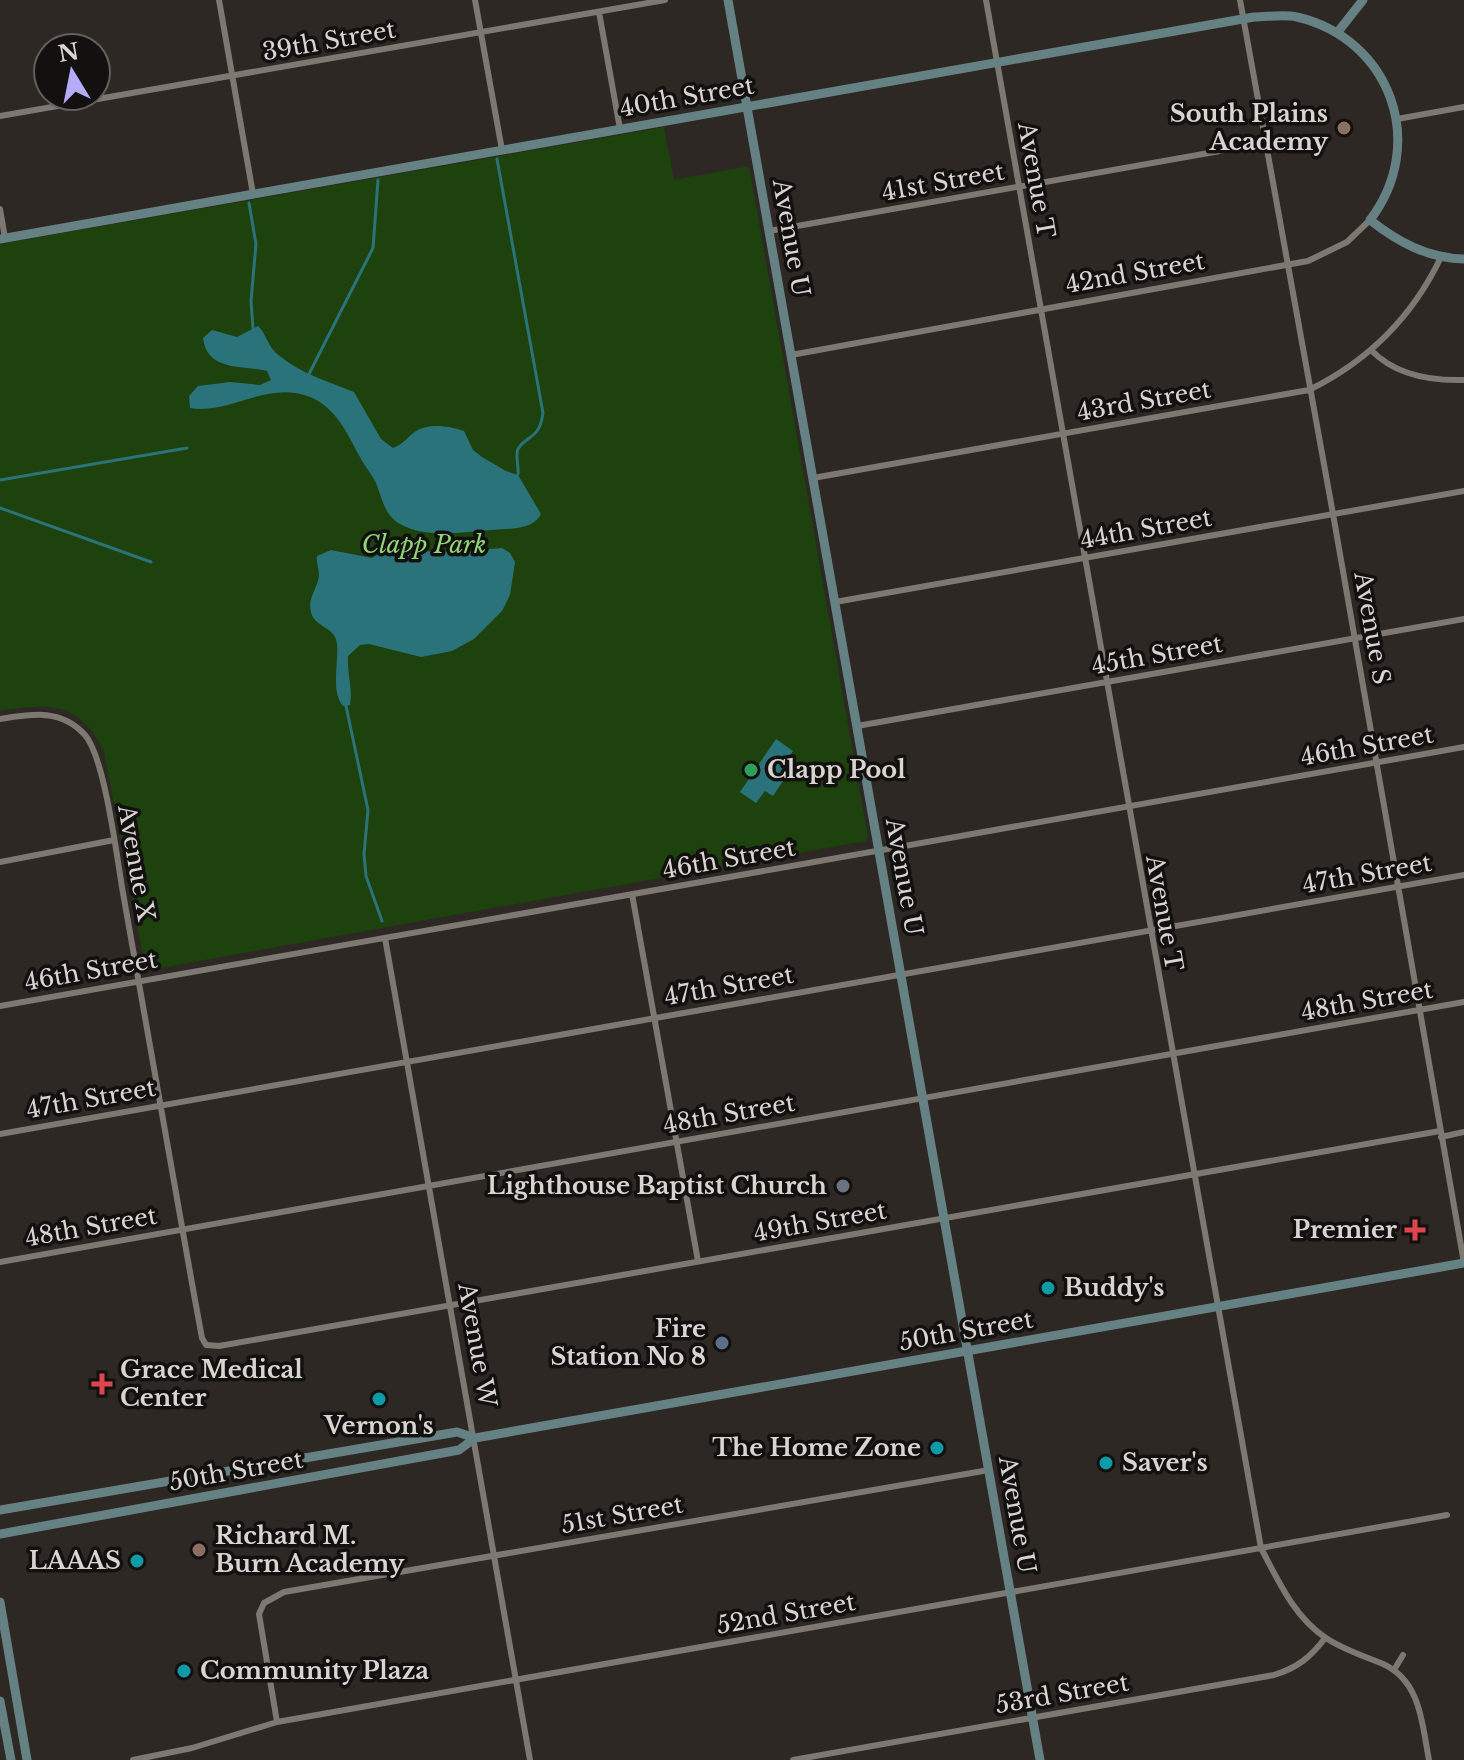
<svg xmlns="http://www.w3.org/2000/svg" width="1464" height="1760" font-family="'Libre Baskerville',serif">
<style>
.green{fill:#1d420d}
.water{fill:#2b737a}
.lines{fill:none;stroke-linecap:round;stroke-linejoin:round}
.stream{stroke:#2b737a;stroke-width:3}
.street{stroke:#7e7872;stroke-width:6}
.secondary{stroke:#658183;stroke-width:9}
.education-dot{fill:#8d6e63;stroke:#13110f;stroke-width:3}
.leisure-dot{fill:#2e9e5b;stroke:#13110f;stroke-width:3}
.worship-dot{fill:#6b7280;stroke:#13110f;stroke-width:3}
.health-dot{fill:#e0444e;stroke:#13110f;stroke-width:3}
.culture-dot{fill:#0f9aa8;stroke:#13110f;stroke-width:3}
.service-dot{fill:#5c6f8a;stroke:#13110f;stroke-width:3}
.labels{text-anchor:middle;stroke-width:7;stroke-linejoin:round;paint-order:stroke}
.street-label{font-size:24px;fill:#d8d5d1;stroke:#13110f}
.poi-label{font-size:24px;font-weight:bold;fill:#d8d5d1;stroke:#13110f;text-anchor:end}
.park-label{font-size:24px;font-style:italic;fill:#8fd674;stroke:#13110f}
</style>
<rect width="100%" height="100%" fill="#2d2823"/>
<path class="green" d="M664 127 674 180 749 166 868 837 866 841 149 970 145 966 104 752C81 701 48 703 0 711V244Z"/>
<path class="water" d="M258 326C266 333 267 344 275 352 298 373 327 381 354 392L381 439 393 448C404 444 407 437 416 431 429 423 450 426 464 431L473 450 482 457 506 471 518 475 541 514C532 531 508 528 491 530 463 532 427 539 400 524 384 515 382 498 376 483 372 474 364 466 360 457 347 434 337 408 310 397 267 380 230 415 190 408L189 396 198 386 230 382 260 385 271 380 267 371C243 365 207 372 203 338L212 330 237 337Z
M393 544H399L413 551 458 552 502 548 510 553 515 562 510 595 502 611 474 639 452 651 421 657 369 644 360 645 348 656C347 675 353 687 350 705L343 706C329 690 341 656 336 639 331 626 314 626 311 612 307 598 318 588 319 575 319 568 316 563 317 556L331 550 372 558Z
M776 739 793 751 784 764 791 769 773 796 765 791 756 803 740 792Z"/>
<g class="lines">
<path class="stream" d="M497 159 543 413C539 441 527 434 518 449 515 455 519 467 518 474
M249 203 256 244 251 301 253 328
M309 374 373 248 378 180
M0 480 187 448
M0 508 151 562
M346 706 368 810 364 854 366 876 382 921"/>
<path class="street" d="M219 0 253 194
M475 0 502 150
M986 0 1261 1548C1278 1580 1294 1617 1326 1638 1344 1650 1364 1656 1383 1664 1421 1681 1422 1724 1429 1760
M1240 0 1333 514 1464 1263
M599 12 620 129
M0 116 665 0
M1397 119 1464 107
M0 209 5 238
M769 231 1265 143
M1371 350C1395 375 1430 381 1464 380
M791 355 1308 261 1347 242 1370 220
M813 478 1309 390C1368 361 1413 316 1441 257
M835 602 1464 491
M0 719C31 714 61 708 85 735 105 758 117 859 123 893 147 1025 169 1157 193 1289L202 1338 206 1345 219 1346 1440 1131
M857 726 1464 619
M0 862 114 840
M632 894 698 1261
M385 938 530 1760
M0 1006 1464 747
M0 1134 1464 875
M1441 1137 1464 1132
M0 1262 1464 1002
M1394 1670 1403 1655
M277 1722 259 1614 264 1603 284 1592 989 1470
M133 1760 192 1748 277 1722 1447 1515
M793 1760 1274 1675C1297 1668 1311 1657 1325 1638"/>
<path class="secondary" d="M728 0 1040 1760
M1337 33 1363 0
M0 239 1254 17C1268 17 1283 14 1297 17 1391 39 1428 144 1370 220 1398 242 1427 258 1464 259
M0 1510 457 1432 475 1438
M0 1534 459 1450 475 1438 1464 1263
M0 1602 27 1760
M0 1701 11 1760"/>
</g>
<g class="education-dot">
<circle cx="1344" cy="128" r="8"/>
<circle cx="199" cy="1550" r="8"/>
</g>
<circle class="leisure-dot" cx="751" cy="770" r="8"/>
<circle class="worship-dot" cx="843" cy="1186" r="8"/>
<g class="health-dot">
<path d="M1411 1218h8v8h8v8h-8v8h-8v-8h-8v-8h8z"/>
<path d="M98 1372h8v8h8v8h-8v8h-8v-8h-8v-8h8z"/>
</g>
<g class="culture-dot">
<circle cx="1048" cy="1288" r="8"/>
<circle cx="379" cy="1399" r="8"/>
<circle cx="937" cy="1448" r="8"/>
<circle cx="1106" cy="1463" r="8"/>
<circle cx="137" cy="1561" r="8"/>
<circle cx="184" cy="1671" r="8"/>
</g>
<circle class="service-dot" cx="722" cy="1343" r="8"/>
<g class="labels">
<g class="street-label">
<text transform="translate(329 41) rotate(-10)" y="8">39th Street</text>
<text transform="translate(687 97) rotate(-10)" y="8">40th Street</text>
<text transform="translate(1036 180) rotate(80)" y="8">Avenue T</text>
<text transform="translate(943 182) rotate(-10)" y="8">41st Street</text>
<text transform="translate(791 238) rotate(80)" y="8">Avenue U</text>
<text transform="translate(1135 273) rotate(-10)" y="8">42nd Street</text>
<text transform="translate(1144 401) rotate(-10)" y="8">43rd Street</text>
<text transform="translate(1146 529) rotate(-10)" y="8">44th Street</text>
<text transform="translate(1372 628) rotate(80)" y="8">Avenue S</text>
<text transform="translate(1157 655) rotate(-10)" y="8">45th Street</text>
<text transform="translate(1367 746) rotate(-10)" y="8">46th Street</text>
<text transform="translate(729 859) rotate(-10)" y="8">46th Street</text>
<text transform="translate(136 863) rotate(80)" y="8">Avenue X</text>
<text transform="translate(1367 874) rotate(-10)" y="8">47th Street</text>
<text transform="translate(904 877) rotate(80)" y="8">Avenue U</text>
<text transform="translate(1164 913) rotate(80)" y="8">Avenue T</text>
<text transform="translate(91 971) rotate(-10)" y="8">46th Street</text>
<text transform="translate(729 986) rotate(-10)" y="8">47th Street</text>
<text transform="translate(1367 1001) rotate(-10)" y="8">48th Street</text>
<text transform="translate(91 1099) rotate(-10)" y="8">47th Street</text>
<text transform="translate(729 1114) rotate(-10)" y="8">48th Street</text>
<text transform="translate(820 1222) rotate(-10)" y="8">49th Street</text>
<text transform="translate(91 1227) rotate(-10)" y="8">48th Street</text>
<text transform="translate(966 1331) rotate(-10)" y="8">50th Street</text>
<text transform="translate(477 1345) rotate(80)" y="8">Avenue W</text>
<text transform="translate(236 1471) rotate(-10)" y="8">50th Street</text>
<text transform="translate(622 1515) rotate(-10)" y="8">51st Street</text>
<text transform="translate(1017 1515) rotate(80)" y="8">Avenue U</text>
<text transform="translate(786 1614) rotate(-10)" y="8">52nd Street</text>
<text transform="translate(1062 1694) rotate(-10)" y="8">53rd Street</text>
</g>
<g class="poi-label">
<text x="1328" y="122">South Plains<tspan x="1328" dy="28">Academy</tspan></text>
<text x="767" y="778" text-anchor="start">Clapp Pool</text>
<text x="827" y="1194">Lighthouse Baptist Church</text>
<text x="1397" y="1238">Premier</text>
<text x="1064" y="1296" text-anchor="start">Buddy's</text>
<text x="706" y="1337">Fire<tspan x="706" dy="28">Station No 8</tspan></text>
<text x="120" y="1378" text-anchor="start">Grace Medical<tspan x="120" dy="28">Center</tspan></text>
<text x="379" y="1434" text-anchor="middle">Vernon's</text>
<text x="921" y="1456">The Home Zone</text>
<text x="1122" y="1471" text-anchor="start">Saver's</text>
<text x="215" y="1544" text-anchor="start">Richard M.<tspan x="215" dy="28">Burn Academy</tspan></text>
<text x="121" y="1569">LAAAS</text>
<text x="200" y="1679" text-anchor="start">Community Plaza</text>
</g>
<g class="park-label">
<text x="424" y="553">Clapp Park</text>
</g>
</g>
<g transform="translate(72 72) rotate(350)"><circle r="38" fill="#13110f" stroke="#625f5d" stroke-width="2"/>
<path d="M0-6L14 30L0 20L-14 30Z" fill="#b5acf8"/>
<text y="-12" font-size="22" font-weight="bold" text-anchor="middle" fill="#d8d5d1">N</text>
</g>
</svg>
